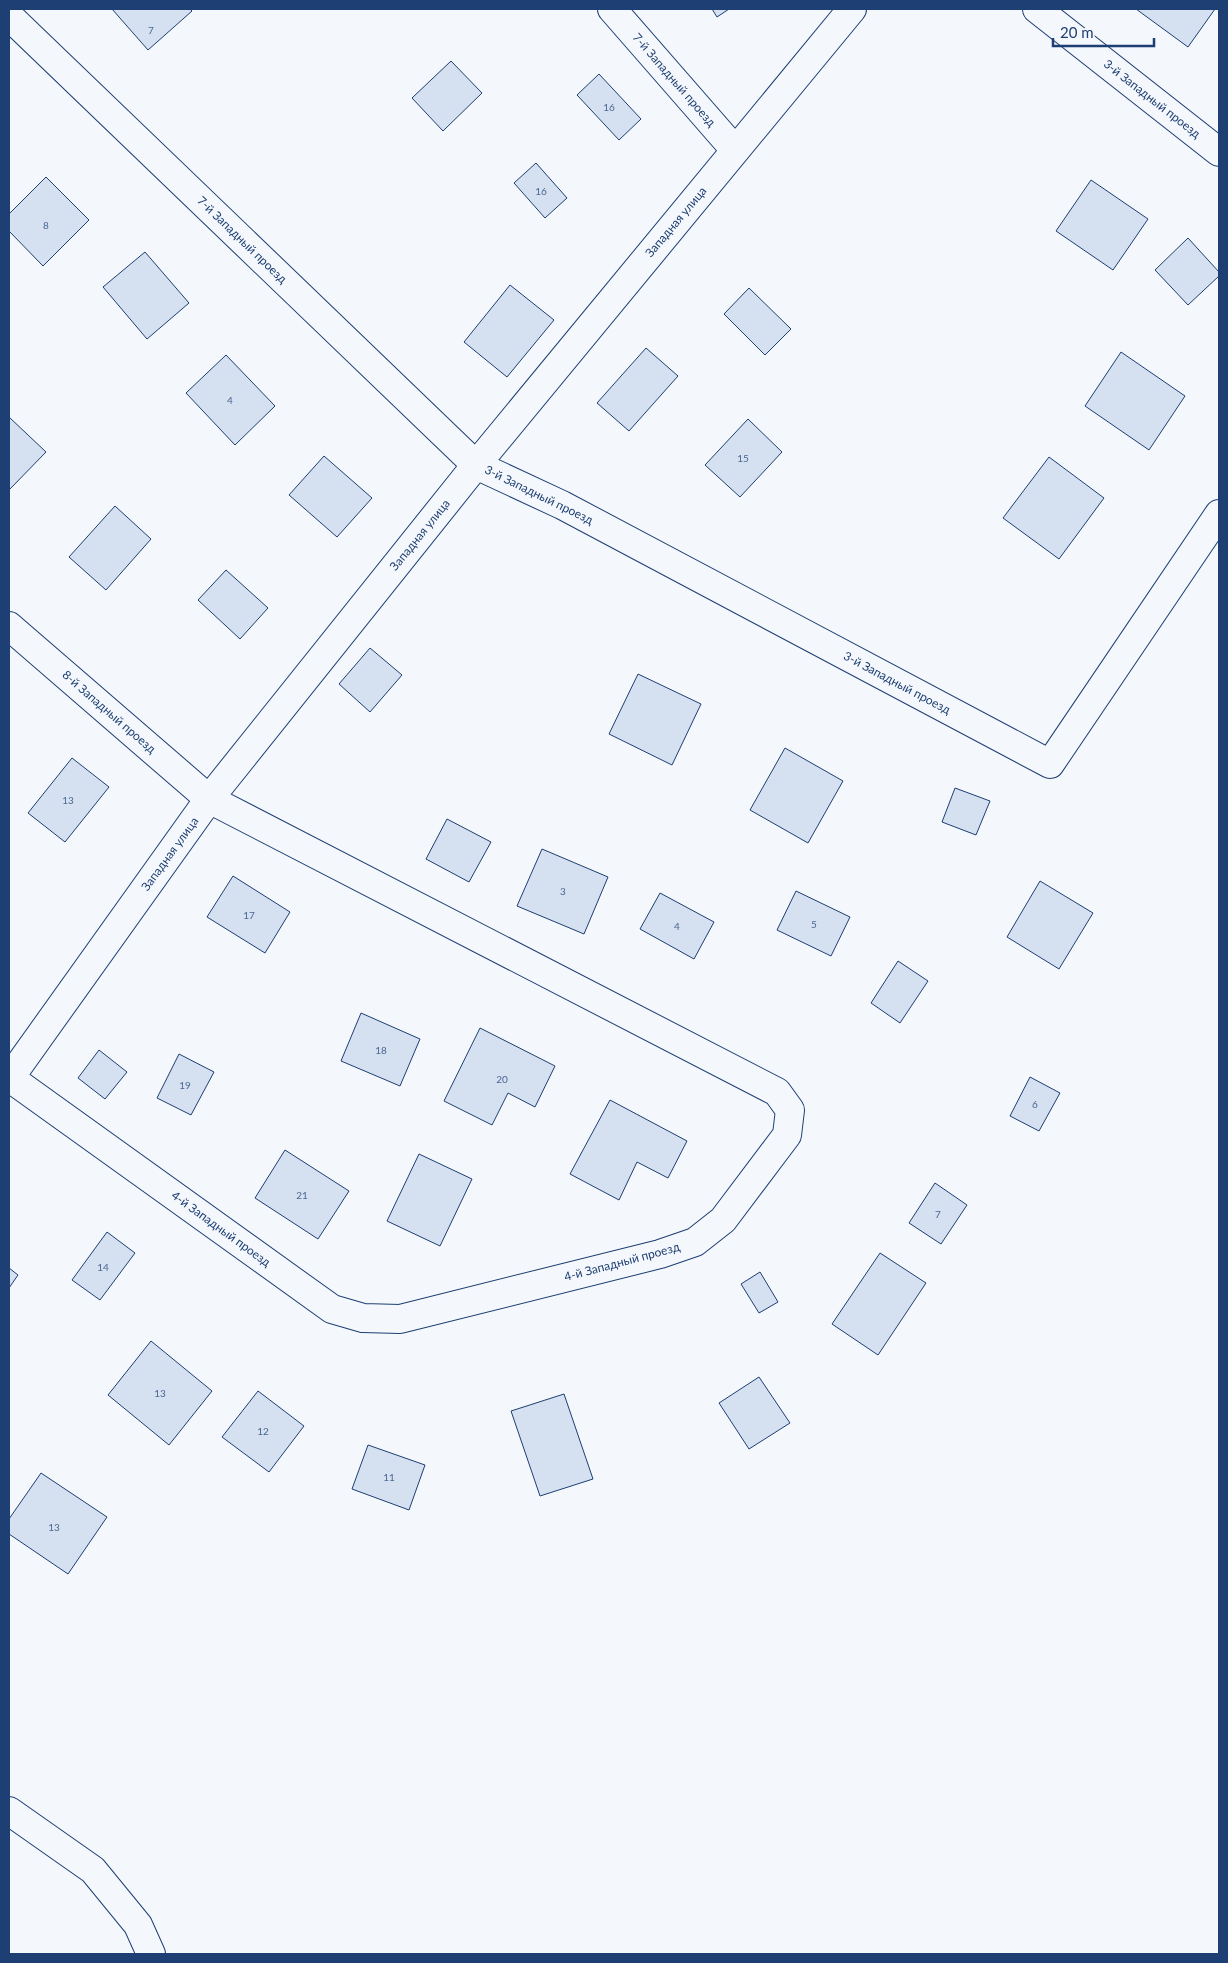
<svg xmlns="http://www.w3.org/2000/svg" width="1228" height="1963" font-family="Lato,sans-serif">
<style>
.building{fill:#d5e0f0;stroke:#1d3f73}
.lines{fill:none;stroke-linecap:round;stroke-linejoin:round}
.minor-casing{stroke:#1d3f73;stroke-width:30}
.minor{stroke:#f4f7fb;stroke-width:28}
.labels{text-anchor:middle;stroke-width:4;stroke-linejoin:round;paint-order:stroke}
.number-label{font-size:10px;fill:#4b6792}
.street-label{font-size:12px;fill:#1d3f73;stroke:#f4f7fb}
</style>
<rect width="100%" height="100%" fill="#f4f7fb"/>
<path class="building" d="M112 9H190L192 11 148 50Z
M712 9H729L717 17Z
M1136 9H1215L1188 47Z
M451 61 482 93 443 131 412 98Z
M599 74 641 119 619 140 577 95Z
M536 163 567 198 545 218 514 183Z
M46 177 89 220 43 266 9 231V214Z
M1091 180 1148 219 1113 270 1056 231Z
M1188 238 1219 272V276L1188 305 1155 270Z
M145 252 189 303 147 339 103 287Z
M510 285 554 320 507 377 464 342Z
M749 288 791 329 765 355 724 314Z
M646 348 678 376 629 431 597 403Z
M1121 352 1185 396 1149 450 1085 406Z
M226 355 275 406 235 445 186 393Z
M9 417 46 452 9 490Z
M748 419 782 452 740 497 705 465Z
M324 456 372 498 337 537 289 495Z
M1049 457 1104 498 1059 559 1003 518Z
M115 506 151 539 106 590 69 557Z
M226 570 268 608 240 639 198 600Z
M370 648 402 675 370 712 339 684Z
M638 674 701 704 672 765 609 734Z
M785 748 843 781 808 843 750 810Z
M72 758 109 787 65 842 28 813Z
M955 788 990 801 976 835 942 822Z
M447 819 491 842 469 882 426 859Z
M542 849 608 877 584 934 517 906Z
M233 876 290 912 265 953 207 917Z
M1040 881 1093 913 1059 969 1007 937Z
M796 891 850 917 831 956 777 930Z
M660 893 714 922 694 959 640 929Z
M898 961 928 981 900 1023 871 1003Z
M361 1013 420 1039 400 1086 341 1061Z
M480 1028 555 1066 535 1107 508 1093 492 1125 444 1101Z
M99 1050 127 1072 105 1099 78 1078Z
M179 1054 214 1072 191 1115 157 1098Z
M1030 1077 1060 1093 1039 1131 1010 1116Z
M610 1100 687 1141 668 1178 637 1162 619 1200 570 1174Z
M285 1150 349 1191 318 1239 255 1198Z
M419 1154 472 1179 440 1246 387 1221Z
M935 1183 967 1205 941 1244 909 1223Z
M107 1232 135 1253 100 1300 72 1280Z
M880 1253 926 1283 878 1355 832 1324Z
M9 1268 18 1275 9 1288Z
M760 1272 778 1302 759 1313 741 1284Z
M151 1341 212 1391 169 1445 108 1395Z
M759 1377 790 1423 749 1449 719 1403Z
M258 1391 304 1426 269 1472 222 1437Z
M564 1394 593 1479 540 1496 511 1411Z
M368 1445 425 1465 409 1510 352 1489Z
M41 1473 107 1517 68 1574 9 1534V1519Z"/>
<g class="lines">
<defs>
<path id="minor" d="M612 9 735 150
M1037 9 1219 152
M9 16 476 465 562 505 1050 764 1219 514
M9 626 209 799 777 1092 790 1110 787 1135 723 1220 695 1242 660 1254 400 1319 363 1318 332 1309 10 1078
M9 1079 209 799 476 465 852 9
M9 1811 93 1870 138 1925 151 1954"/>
</defs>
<use href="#minor" class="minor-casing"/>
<use href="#minor" class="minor"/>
</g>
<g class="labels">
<g class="number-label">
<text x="151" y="34">7</text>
<text x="609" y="111">16</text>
<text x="541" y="195">16</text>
<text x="46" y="229">8</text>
<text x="230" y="404">4</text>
<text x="743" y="462">15</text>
<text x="68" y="804">13</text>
<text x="563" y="895">3</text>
<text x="249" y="919">17</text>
<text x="814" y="928">5</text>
<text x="677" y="930">4</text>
<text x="381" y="1054">18</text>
<text x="502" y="1083">20</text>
<text x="185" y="1089">19</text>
<text x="1035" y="1108">6</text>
<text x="302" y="1199">21</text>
<text x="938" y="1218">7</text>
<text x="103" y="1271">14</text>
<text x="160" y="1397">13</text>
<text x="263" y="1435">12</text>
<text x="389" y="1481">11</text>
<text x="54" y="1531">13</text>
</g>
<g class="street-label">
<text transform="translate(674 80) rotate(49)" y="4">7-й Западный проезд</text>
<text transform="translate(1152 99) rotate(38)" y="4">3-й Западный проезд</text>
<text transform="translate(676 222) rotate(-50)" y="4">Западная улица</text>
<text transform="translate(242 240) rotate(44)" y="4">7-й Западный проезд</text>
<text transform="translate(539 495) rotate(26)" y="4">3-й Западный проезд</text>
<text transform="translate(420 535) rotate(-51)" y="4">Западная улица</text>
<text transform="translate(897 683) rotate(28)" y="4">3-й Западный проезд</text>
<text transform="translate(109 712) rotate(41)" y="4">8-й Западный проезд</text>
<text transform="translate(170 854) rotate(-54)" y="4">Западная улица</text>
<text transform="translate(221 1229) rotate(36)" y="4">4-й Западный проезд</text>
<text transform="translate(622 1262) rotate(-15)" y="4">4-й Западный проезд</text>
</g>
</g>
<rect width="1228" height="1963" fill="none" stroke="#1d3f73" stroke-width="20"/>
<path d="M1053 38v8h101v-8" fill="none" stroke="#1d3f73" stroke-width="2.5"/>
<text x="1060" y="38" font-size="15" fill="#1d3f73" stroke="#f4f7fb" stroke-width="4" paint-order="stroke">20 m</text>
</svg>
